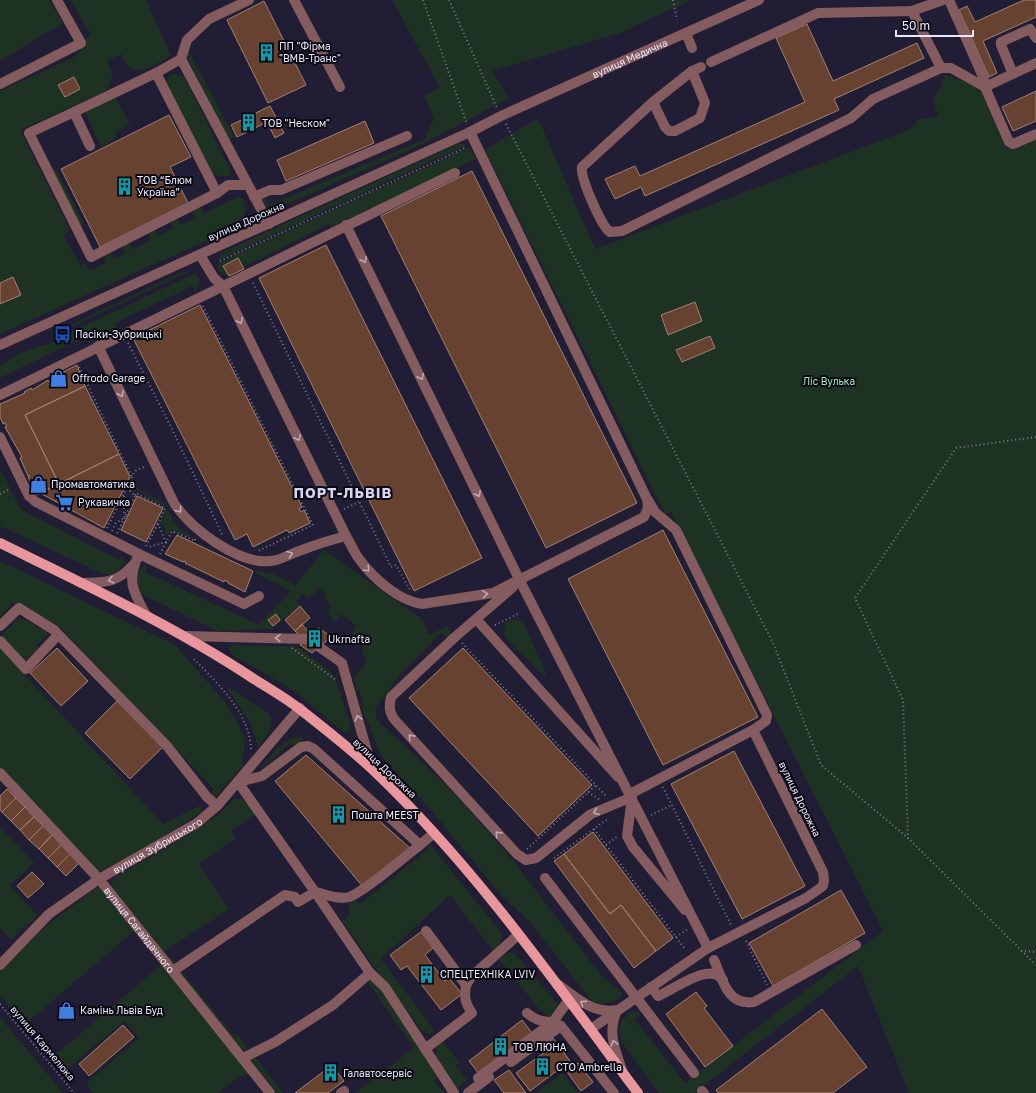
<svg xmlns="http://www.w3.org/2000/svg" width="1036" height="1093" font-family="'Golos Text',sans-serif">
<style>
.green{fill:#1e3223}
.building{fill:#674231;stroke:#a18173}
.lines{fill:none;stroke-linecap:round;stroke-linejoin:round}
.path{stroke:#7d7a8f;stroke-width:2;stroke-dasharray:1 3;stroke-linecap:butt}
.minor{stroke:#845b5e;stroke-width:10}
.major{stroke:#e8959b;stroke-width:10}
.oneway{stroke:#bdaab4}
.labels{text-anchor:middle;stroke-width:4;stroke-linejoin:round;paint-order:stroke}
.poi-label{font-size:10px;fill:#ebeafb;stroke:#0a0913;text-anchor:start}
.street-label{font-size:10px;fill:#ebeafb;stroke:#0a0913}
.park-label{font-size:10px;fill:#a8e4b6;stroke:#0a0913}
.district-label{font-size:14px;font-weight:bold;letter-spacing:1px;fill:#d5d4f5;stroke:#0a0913}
</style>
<rect width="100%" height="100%" fill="#201d35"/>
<path class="green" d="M0 0H49L63 23 0 61Z
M70 0H146L171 56C159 62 138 78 127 65 125 62 123 57 121 54L107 61 113 76 106 91 20 130 70 230 64 235 80 265 85 263 90 271 106 263 103 255 110 253 114 259 125 253 122 245 129 243 133 249 151 240 148 232 154 229 159 236 174 228 171 222 177 218 181 225 195 218 192 209 199 206 204 213 240 196C248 204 245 218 239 226L0 334V91L75 57 85 45V39L91 35Z
M392 0H691L620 33 492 71 509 98 425 143 276 209 268 207 260 199 264 196 269 205 425 139 434 118 424 95 440 88Z
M187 48 235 138 228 140 189 61Z
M175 73 185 78 230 170 232 174C226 178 219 176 213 174L165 84 170 75Z
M945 75 975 84 981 90 1006 149 1036 137V1093H909L858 966 694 1093H659L622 1043 619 1030 620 1023 630 1012 635 1011 641 1015 635 1020 685 1083 883 931 671 512 665 514 485 150 538 118 595 249 911 129C917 118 923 118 935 118L938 113C931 101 933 95 942 86L943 79Z
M115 96 130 125 114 133 117 138 101 147 85 112Z
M460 143 468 144 219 260 221 253Z
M470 147 476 159 331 227 329 224 226 276C220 274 218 270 217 264Z
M56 169 84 224 80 227 51 172Z
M182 272H188L65 330 70 325Z
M196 273 200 279 197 290 195 291 192 286 115 323 117 329 97 339 92 333 0 378V366C11 358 24 351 37 347 47 344 57 343 65 335Z
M0 469 20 509 119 560 122 556 125 562C120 571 112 575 103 574L0 526Z
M130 484 163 503 179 529 190 535 193 540 171 529 167 536 165 534V527L160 523 165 507 136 490 134 493 129 487Z
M324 550 422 619 429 635 448 626 450 635 448 638 442 632 402 672 375 709 377 720 451 790 511 858 603 978 622 992 621 997C610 1004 601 1007 590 999L530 922 500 894 431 810 382 757 361 706 363 704 359 690 356 691 354 677 366 663 360 640 352 634 356 625 341 614 335 622 328 614 331 605 324 597 325 594 319 588 309 598 303 594 296 601 300 605 272 629 217 631 141 594C136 585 134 573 144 566H147L145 572 259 625 291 591 259 575 255 572 256 571C271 572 283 577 295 586Z
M0 561 175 645 225 702 239 726 245 740 242 767 215 797 211 793 214 789 60 627 12 603 0 618Z
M20 617 47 632V635L38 644V649L25 661 2 637V634Z
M512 619 519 620 525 625 546 675 545 677 504 636 505 623Z
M233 645 285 646 300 648 334 675 351 726 350 731 344 733 293 690 231 654 229 649Z
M0 648 163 824 199 806 203 811 143 849 104 870 97 872 94 869 0 768Z
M225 685 269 714C277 727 266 737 258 747L251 724Z
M296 737 305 739 295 745 289 744 257 772C268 758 278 744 296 737Z
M239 798 245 800 255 814 231 831 236 838 199 864 229 909 165 951 178 966H175L112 888 111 884 114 878 193 832 220 813 234 799Z
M0 827 34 863 10 885 38 916 20 930 12 940 0 928Z
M430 844 502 934 500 946 493 951 450 895 381 959 435 1031 428 1035 422 1031 380 975 342 921 350 915 348 904 355 899 360 904 421 855Z
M97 887 100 888 134 931 29 1021 46 1040 43 1043 38 1040 0 996V972L46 926Z
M508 953H515L559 1006 550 1019 542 1010H540L499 959Z
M161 965 250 1074 239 1077 218 1093H93L86 1083 139 1038 124 1021 66 1070 56 1059 55 1055Z
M178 972H182L234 1036 237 1034 249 1049H241Z
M373 979 383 989 440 1076 434 1081 445 1093H355L414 1048 368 982Z
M0 1017 63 1093H0Z
M442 1040 459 1062 455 1065 467 1080 456 1089 436 1055V1047Z
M255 1057 283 1093H277L250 1059Z
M562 1073 578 1093H536Z"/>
<path class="building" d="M1024 0H1036V17L983 41 997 73 989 77 959 10 967 6 975 22Z
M264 1 306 85 268 103 227 20Z
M807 24 833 81 917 43 924 58 834 99 839 110 645 196 641 187 615 199 605 179 635 166 640 176 805 102 776 38Z
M74 77 80 89 65 97 58 85Z
M1036 91V121L1013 131 1002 107Z
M270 106 284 133 275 138 267 122 237 137 231 125Z
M169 115 191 157 170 167 188 203 100 247 61 169Z
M365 121 374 143 286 181 277 160Z
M472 171 637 503 546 548 381 216Z
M326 245 482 558 414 591 259 278Z
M238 258 244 269 229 276 223 266Z
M13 277 21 295 0 304V283Z
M695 302 702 321 668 335 661 315Z
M200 305 302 507 299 509 301 512 304 510 310 523 289 533 287 530 253 547 247 534 235 540 133 338Z
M710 336 715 348 682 362 676 350Z
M77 365 85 386 25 415 59 484 37 495 28 477 30 476H28L20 458 22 457 5 427H7L5 423 3 424 0 417V404L25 393 24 392 31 388 32 390 48 380 49 382 52 380 51 378Z
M85 386 119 454 59 484 25 415Z
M119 454 130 477 104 528 40 493Z
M137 496 163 508 146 542 121 530Z
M663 530 758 717 663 765 568 579Z
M177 535 253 571 245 592 228 583V582L225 580 224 582 185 563 186 562 183 561V562L165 554Z
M300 606 310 618 295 631 285 620Z
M276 614 280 620 273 626 268 620Z
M302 624 311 635 319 628 331 637 312 653 300 645 304 641 295 631Z
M57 648 88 681 61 706 30 673Z
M463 648 592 785 538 836 409 698Z
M118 700 164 746 130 779 85 733Z
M734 751 805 886 742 919 671 784Z
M306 755 411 849 363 887 275 781Z
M7 789 16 798 2 812 0 810V796Z
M16 798 25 807 11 821 2 812Z
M25 807 34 817 20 830 11 821Z
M34 817 43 826 29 840 20 830Z
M43 826 52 835 39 849 29 840Z
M593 832 673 938 656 951 621 905 610 914 564 854Z
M52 835 62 844 48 858 39 849Z
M62 844 71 853 57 867 48 858Z
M71 853 80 862 66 876 57 867Z
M564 854 610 914 621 905 656 951 634 968 554 861Z
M32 872 44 884 28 898 17 886Z
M841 890 865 933 773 986 749 943Z
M422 931 434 947 425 955 445 981 449 978 462 994 441 1010 407 966 401 970 390 955Z
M696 992 707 1006 704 1008 733 1046 705 1067 666 1014Z
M822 1009 867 1067 833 1093H718L716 1090Z
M522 1020 532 1033 479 1074 469 1061Z
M123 1025 134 1037 89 1076 79 1064Z
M553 1038 570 1061 530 1091 516 1073 549 1049 546 1044Z
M578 1063 593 1082 581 1091 567 1072Z
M332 1065 344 1081 328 1093H295Z
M509 1070 526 1093H504L494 1080Z"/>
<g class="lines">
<path class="path" d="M423 0 467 124
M449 0 497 108
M673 0 677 20
M506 124 773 643 821 765 908 838
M220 261 467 147
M253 283 391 567 396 565 410 590
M203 306 313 525 258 551
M128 343 172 429 222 534
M79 367 132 477
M1036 437 956 448 855 598 903 700 908 838 1036 965
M127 488 135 496 136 493 165 508 158 524 166 542 149 547
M0 494 10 489
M344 509 359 502
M107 528 135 471 146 466
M112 531 116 523 125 517 123 501 125 493
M117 533 135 496
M146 546 158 524
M160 554 172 531 195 541V539
M495 625 518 614
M462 643 607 797
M292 648 336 680
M194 659C218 684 250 713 251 750
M663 787 731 925
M588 792 600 800
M651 815 672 805
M594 829 685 949
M606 845 618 836
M527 849 596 785
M554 858 609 818
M676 937 688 929
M746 941 767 985
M1021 951 1036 952
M0 1004 74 1093"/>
<g class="minor">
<path d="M294 0 340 87"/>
<path d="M949 0 984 79 985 87 1009 142 1013 144 1036 134"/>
<path d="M912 11 941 68"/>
<path d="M686 33 692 48"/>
<path d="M181 59 187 40 209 19 249 0"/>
<path d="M711 62 818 13 912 11 943 0"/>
<path d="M701 67 692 71 653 102 582 167C580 177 601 226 610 232L622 231 851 118 873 99 941 68H951L985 87 1036 63"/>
<path d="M156 73 217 193"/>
<path d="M1013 74 1001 45V42L1030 29 1036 38"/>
<path d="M0 84 81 43 57 0"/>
<path d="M653 102 665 127 669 131H675L700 118 705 103 692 71"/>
<path d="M74 112 29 133 91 257 217 193 228 185H248"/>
<path d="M90 146 74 112 156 73 181 59 269 224"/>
<path d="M254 197 270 190H281L407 136"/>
<path d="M346 225 520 581 708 948 591 1029"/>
<path d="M200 255 214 278 223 286 346 536C351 544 354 553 360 560 373 578 399 601 422 604L493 593 644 517 648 508 647 499 470 132"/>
<path id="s1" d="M0 345 470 132 501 116 759 0"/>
<path d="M98 346 174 503C191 529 239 565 271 561 281 560 292 553 302 550 317 544 331 540 346 536"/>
<path d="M0 395 455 173"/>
<path d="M0 437 29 496 36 502 139 554 244 604 259 596"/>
<path d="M139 554C126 581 133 591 146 615"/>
<path d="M81 583C105 582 116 584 133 565"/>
<path d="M513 587 455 637 391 697C389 707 389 711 394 719L517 854 526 860 536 858 591 814 632 797"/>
<path d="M477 620 618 777"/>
<path d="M0 626 19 608 54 630 167 746 207 797 217 806"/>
<path d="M185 636 308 639 342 663 372 769"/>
<path d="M0 641 26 669 58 635"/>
<path id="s2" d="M0 773 99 879 270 1093"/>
<path d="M630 794 753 730 766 721 767 715 676 530 655 512 648 500"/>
<path d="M632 797 627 836 633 847 685 910"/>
<path d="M420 845C404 857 364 892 349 897 338 900 325 894 315 892L238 782 262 776 301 747 308 746 314 749 420 845 434 833"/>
<path d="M545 878 694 1073"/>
<path d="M426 931 466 985 471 977 518 935"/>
<path d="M708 948 806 898 823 886 824 880 823 872 753 730"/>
<path d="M714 960C723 980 727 1006 754 1002L856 945"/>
<path id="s3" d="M0 965 49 914 99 879 197 823 217 806 300 708"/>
<path d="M173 971 285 895 295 897 298 902 315 892 370 973 385 987 454 1093"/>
<path d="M559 985C578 999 593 1014 617 1010"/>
<path d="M651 987 658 996C674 990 709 961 723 980"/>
<path d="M617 1010C607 1032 615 1049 622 1070"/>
<path d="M527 1013C541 1025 547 1019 561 1026L614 1093"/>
<path d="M425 1049 472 1013C465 1003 464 997 466 985"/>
<path d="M243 1058 275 1042 333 1005 370 973"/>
<path d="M511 1062 561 1026"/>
<path d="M478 1078 553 1022 568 1001"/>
<path d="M702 1091 704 1093"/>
<path d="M341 1093 344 1091"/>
<path d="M468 1093 489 1077"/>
</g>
<path class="major" d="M0 543C86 585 174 626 254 679 270 689 286 698 301 710 325 729 351 749 373 770 474 866 555 982 638 1093"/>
</g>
<defs><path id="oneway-chevron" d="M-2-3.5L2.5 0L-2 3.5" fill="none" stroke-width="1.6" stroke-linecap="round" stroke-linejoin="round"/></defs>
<g class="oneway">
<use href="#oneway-chevron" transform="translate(364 260) rotate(64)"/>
<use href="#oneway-chevron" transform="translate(240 321) rotate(64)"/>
<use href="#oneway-chevron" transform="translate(421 377) rotate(64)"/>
<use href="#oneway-chevron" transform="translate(121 394) rotate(64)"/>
<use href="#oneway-chevron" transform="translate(298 438) rotate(64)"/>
<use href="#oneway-chevron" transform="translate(478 494) rotate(64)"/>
<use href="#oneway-chevron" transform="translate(179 510) rotate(53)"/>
<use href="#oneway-chevron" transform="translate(290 554) rotate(-21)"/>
<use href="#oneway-chevron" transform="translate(367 569) rotate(46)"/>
<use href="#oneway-chevron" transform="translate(111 580) rotate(167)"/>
<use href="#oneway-chevron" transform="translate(485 594) rotate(-8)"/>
<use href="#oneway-chevron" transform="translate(278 638) rotate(-178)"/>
<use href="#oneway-chevron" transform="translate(358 718) rotate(-105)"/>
<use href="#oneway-chevron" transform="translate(411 737) rotate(-132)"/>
<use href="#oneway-chevron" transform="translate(596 812) rotate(157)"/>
<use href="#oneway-chevron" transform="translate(498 834) rotate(-132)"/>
<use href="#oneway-chevron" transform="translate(583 1003) rotate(-144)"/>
<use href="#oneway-chevron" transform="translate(614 1043) rotate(-105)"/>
</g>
<defs>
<symbol id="building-bare" viewBox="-9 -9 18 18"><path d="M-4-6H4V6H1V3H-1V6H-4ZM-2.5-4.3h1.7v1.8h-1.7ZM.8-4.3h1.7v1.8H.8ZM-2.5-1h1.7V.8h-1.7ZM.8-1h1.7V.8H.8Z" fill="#0f9aa8" stroke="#0a0913" stroke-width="2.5" paint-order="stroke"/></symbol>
<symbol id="bus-bare" viewBox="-9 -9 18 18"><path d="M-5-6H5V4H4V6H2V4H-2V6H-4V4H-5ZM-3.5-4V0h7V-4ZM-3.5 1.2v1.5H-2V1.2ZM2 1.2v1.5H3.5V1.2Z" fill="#1a4fb4" stroke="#0a0913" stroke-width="2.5" paint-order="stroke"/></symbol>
<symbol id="shop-bare" viewBox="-9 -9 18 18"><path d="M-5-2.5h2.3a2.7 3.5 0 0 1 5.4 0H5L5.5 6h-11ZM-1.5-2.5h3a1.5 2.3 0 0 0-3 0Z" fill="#3f7fe0" stroke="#0a0913" stroke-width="2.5" paint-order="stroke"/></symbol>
<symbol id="supermarket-bare" viewBox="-9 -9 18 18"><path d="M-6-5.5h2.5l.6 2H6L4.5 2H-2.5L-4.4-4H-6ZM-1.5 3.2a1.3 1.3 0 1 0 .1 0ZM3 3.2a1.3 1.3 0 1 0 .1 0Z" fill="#3f7fe0" stroke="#0a0913" stroke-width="2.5" paint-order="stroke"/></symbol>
</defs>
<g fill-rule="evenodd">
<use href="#building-bare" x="254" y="40" width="25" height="25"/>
<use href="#building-bare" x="236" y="110" width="25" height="25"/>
<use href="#building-bare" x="112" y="174" width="25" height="25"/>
<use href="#bus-bare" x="50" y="322" width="25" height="25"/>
<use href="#shop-bare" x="46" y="366" width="25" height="25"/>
<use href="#shop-bare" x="26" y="472" width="25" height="25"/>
<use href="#supermarket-bare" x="52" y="490" width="25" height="25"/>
<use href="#building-bare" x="302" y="626" width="25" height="25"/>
<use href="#building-bare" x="326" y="802" width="25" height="25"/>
<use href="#building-bare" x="414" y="962" width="25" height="25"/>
<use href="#shop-bare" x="54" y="998" width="25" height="25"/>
<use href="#building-bare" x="488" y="1034" width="25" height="25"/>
<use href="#building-bare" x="530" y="1054" width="25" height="25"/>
<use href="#building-bare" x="318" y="1060" width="25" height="25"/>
</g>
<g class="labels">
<g class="poi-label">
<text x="279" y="50">ПП "Фірма<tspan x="279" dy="12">"ВМВ-Транс"</tspan></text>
<text x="262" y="127">ТОВ "Неском"</text>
<text x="137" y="184">ТОВ “Блюм<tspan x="137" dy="12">Україна”</tspan></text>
<text x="75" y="338">Пасіки-Зубрицькі</text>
<text x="72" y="382">Offrodo Garage</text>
<text x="51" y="488">Промавтоматика</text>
<text x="78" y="506">Рукавичка</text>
<text x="328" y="643">Ukrnafta</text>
<text x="351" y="819">Пошта MEEST</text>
<text x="440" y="978">СПЕЦТЕХНІКА LVIV</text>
<text x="80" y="1014">Камінь Львів Буд</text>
<text x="513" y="1051">ТОВ ЛЮНА</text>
<text x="556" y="1071">СТО Ambrella</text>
<text x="343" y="1077">Галавтосервіс</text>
</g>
<g class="street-label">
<text dy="4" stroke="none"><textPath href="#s1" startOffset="692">вулиця Медична</textPath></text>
<text transform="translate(246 221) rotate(-24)" y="4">вулиця Дорожна</text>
<text transform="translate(385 768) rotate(43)" y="4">вулиця Дорожна</text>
<text transform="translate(800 799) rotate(64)" y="4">вулиця Дорожна</text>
<text dy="4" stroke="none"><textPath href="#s3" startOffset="199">вулиця Зубрицького</textPath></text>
<text dy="4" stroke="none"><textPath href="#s2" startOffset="210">вулиця Сагайдачного</textPath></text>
<text transform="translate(43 1043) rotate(50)" y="4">вулиця Кармелюка</text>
</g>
<g class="park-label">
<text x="829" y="385">Ліс Вулька</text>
</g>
<g class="district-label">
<text x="343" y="498">ПОРТ-ЛЬВІВ</text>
</g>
</g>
<path d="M896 30v6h77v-6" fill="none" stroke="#ebeafb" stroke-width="2"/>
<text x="902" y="30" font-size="12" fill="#ebeafb" stroke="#0a0913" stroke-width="3" paint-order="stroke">50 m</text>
</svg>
